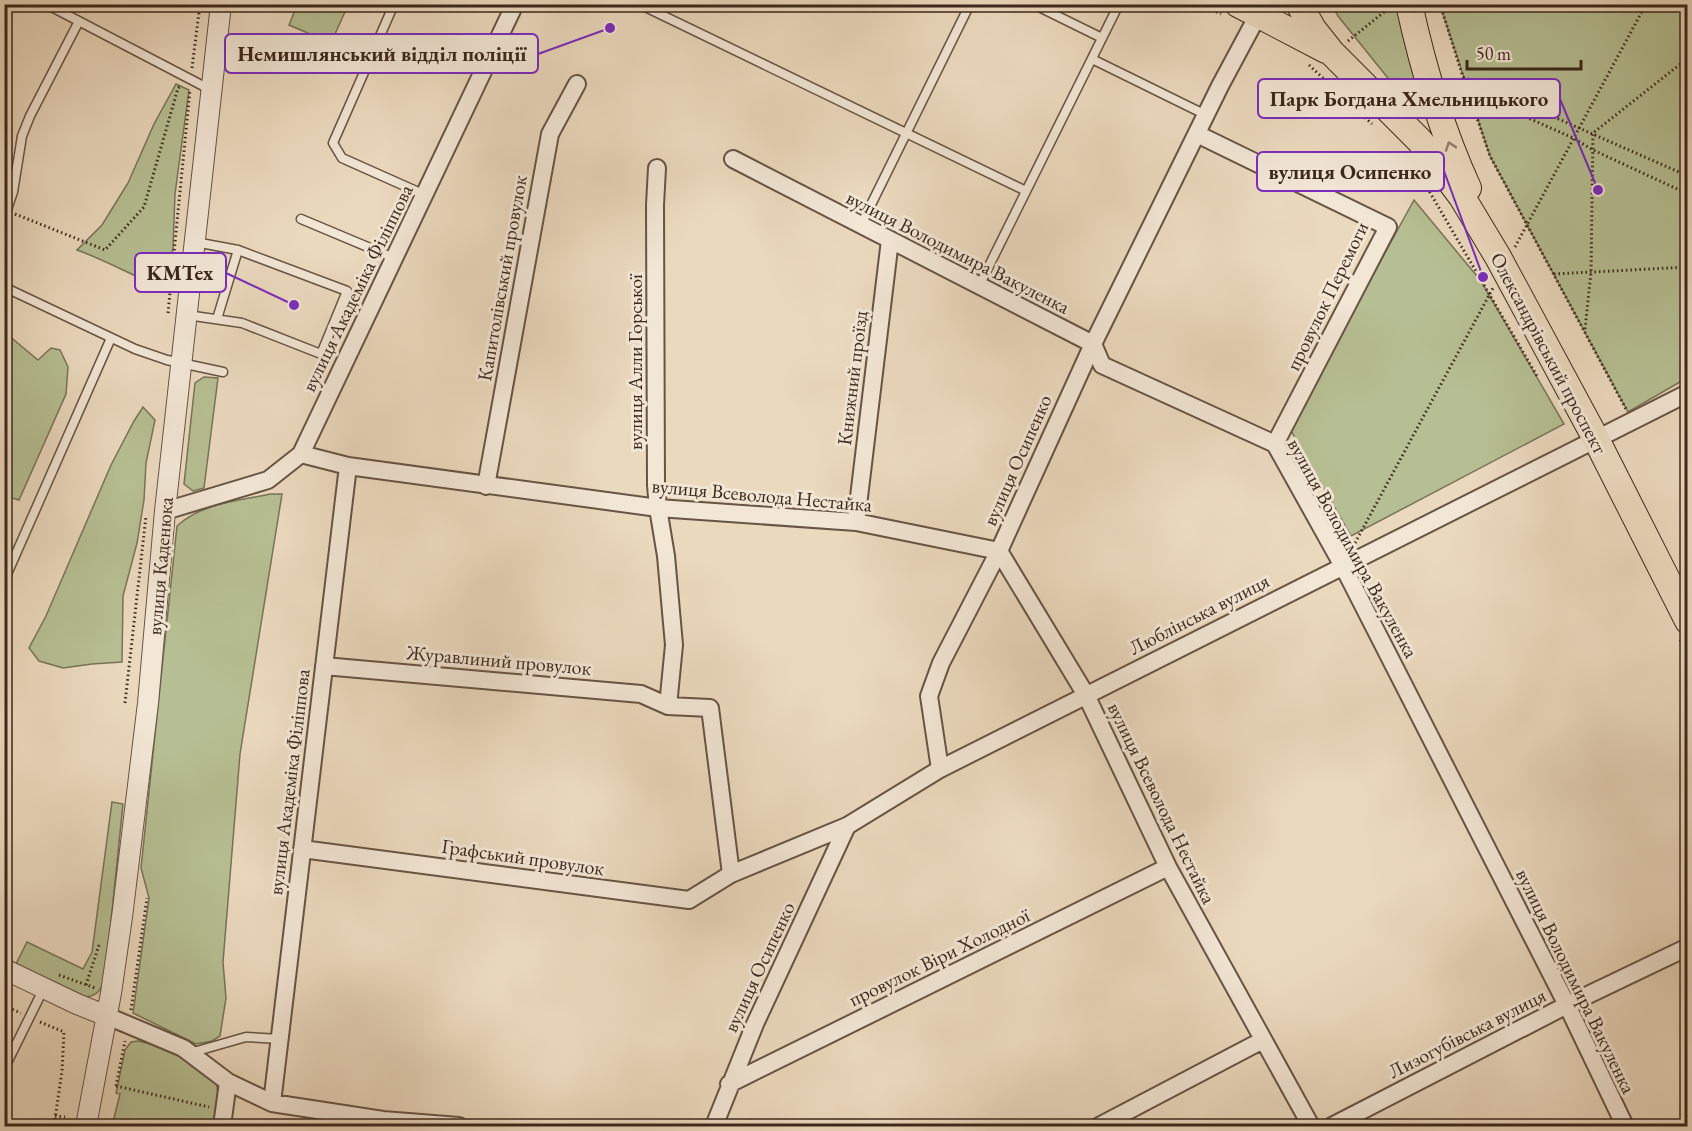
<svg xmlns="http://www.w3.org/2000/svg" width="1692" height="1131" font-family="'EB Garamond',serif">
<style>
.green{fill:#b6bf93;stroke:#787458;stroke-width:1.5}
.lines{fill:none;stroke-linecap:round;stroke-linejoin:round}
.service-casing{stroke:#675444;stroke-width:11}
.minor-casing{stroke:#675444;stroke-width:20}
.tertiary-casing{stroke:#675444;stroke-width:22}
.primary-casing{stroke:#3b281c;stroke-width:28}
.path{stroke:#3b281c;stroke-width:3;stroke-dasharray:1.5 3;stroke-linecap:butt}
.service{stroke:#f2e6d5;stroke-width:8}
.minor{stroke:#f2e6d5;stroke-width:16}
.tertiary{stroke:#f2e6d5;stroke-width:20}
.primary{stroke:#ebd9be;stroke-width:26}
.oneway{stroke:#93806d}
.labels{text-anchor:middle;stroke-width:6;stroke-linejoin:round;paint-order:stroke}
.street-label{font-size:20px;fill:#3b281c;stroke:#f2e6d5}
.leader{fill:none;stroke:#7b2cbf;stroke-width:2}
.callout-dot{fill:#7b2cbf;stroke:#f2e6d5;stroke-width:2}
.callout{fill:#f2e6d5;stroke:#7b2cbf;stroke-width:2}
.callout-label{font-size:21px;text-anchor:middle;font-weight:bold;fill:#3b281c}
</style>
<rect width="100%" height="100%" fill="#ebd9be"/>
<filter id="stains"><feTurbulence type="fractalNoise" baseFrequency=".00333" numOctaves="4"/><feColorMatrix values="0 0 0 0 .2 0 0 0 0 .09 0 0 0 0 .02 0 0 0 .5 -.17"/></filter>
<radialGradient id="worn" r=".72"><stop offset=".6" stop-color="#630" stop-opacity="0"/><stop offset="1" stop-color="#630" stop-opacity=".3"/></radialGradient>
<path class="green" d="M297 5H348L331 43 289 25Z
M1332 5H1402L1421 103 1420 110 1416 113 1338 16Z
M1440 5H1687V378L1628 412 1490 156Z
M176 84 189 90 175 194 173 247 167 289C136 278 108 261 77 250L102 225 128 183 154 124Z
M1414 200 1481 281 1564 424 1351 536 1289 427Z
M8 335 38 360 51 348 60 350 68 367 66 394 19 500 5 496V409L11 388 5 379V337Z
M204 377 218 378 204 488 193 491 184 484 195 383Z
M143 407 155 420 146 463 144 500 137 543 123 596 122 662 92 664 63 668 39 661 29 648 46 616 111 465 134 421Z
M270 494H282L240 754 223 962 226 998 220 1036 212 1041 196 1044 133 1013 149 898 141 868 177 526C202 503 238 501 270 494Z
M112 802 123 804 106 970C103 984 102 995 86 997L16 964 27 942 83 969 92 952Z
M138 1041 172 1049 216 1080 218 1094 215 1126H112L120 1094 116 1093 125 1050 131 1042Z"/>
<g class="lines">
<defs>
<path id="service" d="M46 4 211 90
M394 4 333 143 342 158 425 195
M639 4 1026 191
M1033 4 1102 38
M1092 59 1206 115
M4 218 13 192 22 136 30 116 79 21
M301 219 394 258
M861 225 970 4
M195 242 238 250 217 319
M979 286 1119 4
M4 287 135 349 167 360 223 372
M187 315 242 323 321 354 347 291 238 250
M4 581 111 338
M190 1053 246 1037 280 1039
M4 1069 44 988"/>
<path id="minor" d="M1197 134 1388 227 1275 444
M733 159 1093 344 1102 365 1275 444 1343 566 1567 1005 1625 1126
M657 168 655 205 656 485 658 508 666 556 674 645 668 706 710 708 731 874
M301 454 348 466 658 508 856 522 999 551 1086 695 1168 867 1311 1126
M486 486 550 134 577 84
M165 511 268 480 301 454 515 4
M856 522 890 240
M324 666 641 694 668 706
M940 769 929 696 941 663 999 551 1093 344 1220 86 1258 15
M302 849 689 900 731 874 847 826 940 769 1688 393
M107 1016 183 1048 228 1082 272 1103 383 1120 459 1126
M729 1084 1168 867
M272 1103 348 466
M222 1126 228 1082
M714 1126 755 1024 847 826
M1099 1126 1263 1040
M1332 1126 1567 1005 1688 947"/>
<path id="tertiary" d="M4 969 77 1004 107 1016
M86 1126 111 993 122 917 148 703 165 511 221 4"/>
<path id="primary" d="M1238 4 1326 50
M1299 4 1313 29 1332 53 1420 141 1462 197 1498 257 1596 439 1688 621
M1409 4C1423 68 1441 129 1468 188"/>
</defs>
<use href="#service" class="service-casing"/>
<use href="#minor" class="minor-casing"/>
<use href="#tertiary" class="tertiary-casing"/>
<use href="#primary" class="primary-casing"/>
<path class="path" d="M1200 4 1221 14
M1440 4 1463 77 1688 176
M1348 41 1389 8
M1309 65 1372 124
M192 68 200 4
M1463 77 1490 156 1626 409
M1468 91 1573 138 1593 150 1688 194
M1425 184 1537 376
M15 214 105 250 144 207 178 88 181 86
M1515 247 1646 4
M1554 274 1688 267
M168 313 190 90
M1585 329 1591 272 1593 133 1688 58
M1355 543 1493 288
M1680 640 1688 655
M125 703 146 516
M59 975 95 988
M86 985 99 945
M4 1006 21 1013
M131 1010 147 898
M40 1022 64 1032 62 1071 54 1126
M116 1086 125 1041
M116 1086 209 1107
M55 1116 65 1117"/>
<use href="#service" class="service"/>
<use href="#minor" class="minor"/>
<use href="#tertiary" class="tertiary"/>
<use href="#primary" class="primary"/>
</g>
<defs><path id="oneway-chevron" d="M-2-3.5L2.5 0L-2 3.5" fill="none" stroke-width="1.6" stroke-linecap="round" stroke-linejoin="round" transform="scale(1.5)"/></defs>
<use class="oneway" href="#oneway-chevron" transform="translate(1450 146) rotate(-109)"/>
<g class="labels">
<g class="street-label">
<text transform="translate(958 252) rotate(27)" y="7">вулиця Володимира Вакуленка</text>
<text transform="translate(502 278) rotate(-80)" y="7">Капитолівський провулок</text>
<text transform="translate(357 288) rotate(-64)" y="7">вулиця Академіка Філіппова</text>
<text transform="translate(1327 296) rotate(-64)" y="7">провулок Перемоги</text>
<text transform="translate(1549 353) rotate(62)" y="7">Олександрівський проспект</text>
<text transform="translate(635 362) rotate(-90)" y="7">вулиця Алли Горської</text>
<text transform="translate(852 378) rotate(-83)" y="7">Книжний проїзд</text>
<text transform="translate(1017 460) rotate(-66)" y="7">вулиця Осипенко</text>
<text transform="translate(762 495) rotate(5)" y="7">вулиця Всеволода Нестайка</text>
<text transform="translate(1353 548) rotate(61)" y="7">вулиця Володимира Вакуленка</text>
<text transform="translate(160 566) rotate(-85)" y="7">вулиця Каденюка</text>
<text transform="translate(1199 614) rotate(-27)" y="7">Люблінська вулиця</text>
<text transform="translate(499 660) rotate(5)" y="7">Журавлиний провулок</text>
<text transform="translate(289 782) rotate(-83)" y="7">вулиця Академіка Філіппова</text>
<text transform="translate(1162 803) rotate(64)" y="7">вулиця Всеволода Нестайка</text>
<text transform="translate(523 857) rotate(8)" y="7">Графський провулок</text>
<text transform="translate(939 957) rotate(-26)" y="7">провулок Віри Холодної</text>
<text transform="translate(759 967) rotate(-65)" y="7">вулиця Осипенко</text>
<text transform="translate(1576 981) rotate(64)" y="7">вулиця Володимира Вакуленка</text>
<text transform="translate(1467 1033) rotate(-27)" y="7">Лизогубівська вулиця</text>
</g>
</g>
<path class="leader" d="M610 28L538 54M1598 190L1560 99M1483 277L1444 171M294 305L226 273"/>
<g class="callout-dot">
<circle cx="610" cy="28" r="6"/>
<circle cx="1598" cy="190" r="6"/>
<circle cx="1483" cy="277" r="6"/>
<circle cx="294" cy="305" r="6"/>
</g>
<g class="callout">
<rect x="225" y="34" width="313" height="39" rx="6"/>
<rect x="1258" y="79" width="302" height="39" rx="6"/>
<rect x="1257" y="152" width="187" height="39" rx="6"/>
<rect x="135" y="253" width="91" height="39" rx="6"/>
</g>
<g class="callout-label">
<text x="382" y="61">Немишлянський відділ поліції</text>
<text x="1409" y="106">Парк Богдана Хмельницького</text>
<text x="1350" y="179">вулиця Осипенко</text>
<text x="180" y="280">KMTex</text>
</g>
<rect width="1692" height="1131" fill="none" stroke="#ebd9be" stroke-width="24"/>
<rect x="6" y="6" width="1680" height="1119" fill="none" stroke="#3b281c" stroke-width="3"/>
<rect x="12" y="12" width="1668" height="1107" fill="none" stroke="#3b281c" stroke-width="1.5"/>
<path d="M1467 60v9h114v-9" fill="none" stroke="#3b281c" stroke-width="3"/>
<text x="1476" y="60" font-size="18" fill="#3b281c" stroke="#f2e6d5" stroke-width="4.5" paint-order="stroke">50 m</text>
<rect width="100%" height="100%" filter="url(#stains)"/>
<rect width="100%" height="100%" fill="url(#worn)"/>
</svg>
